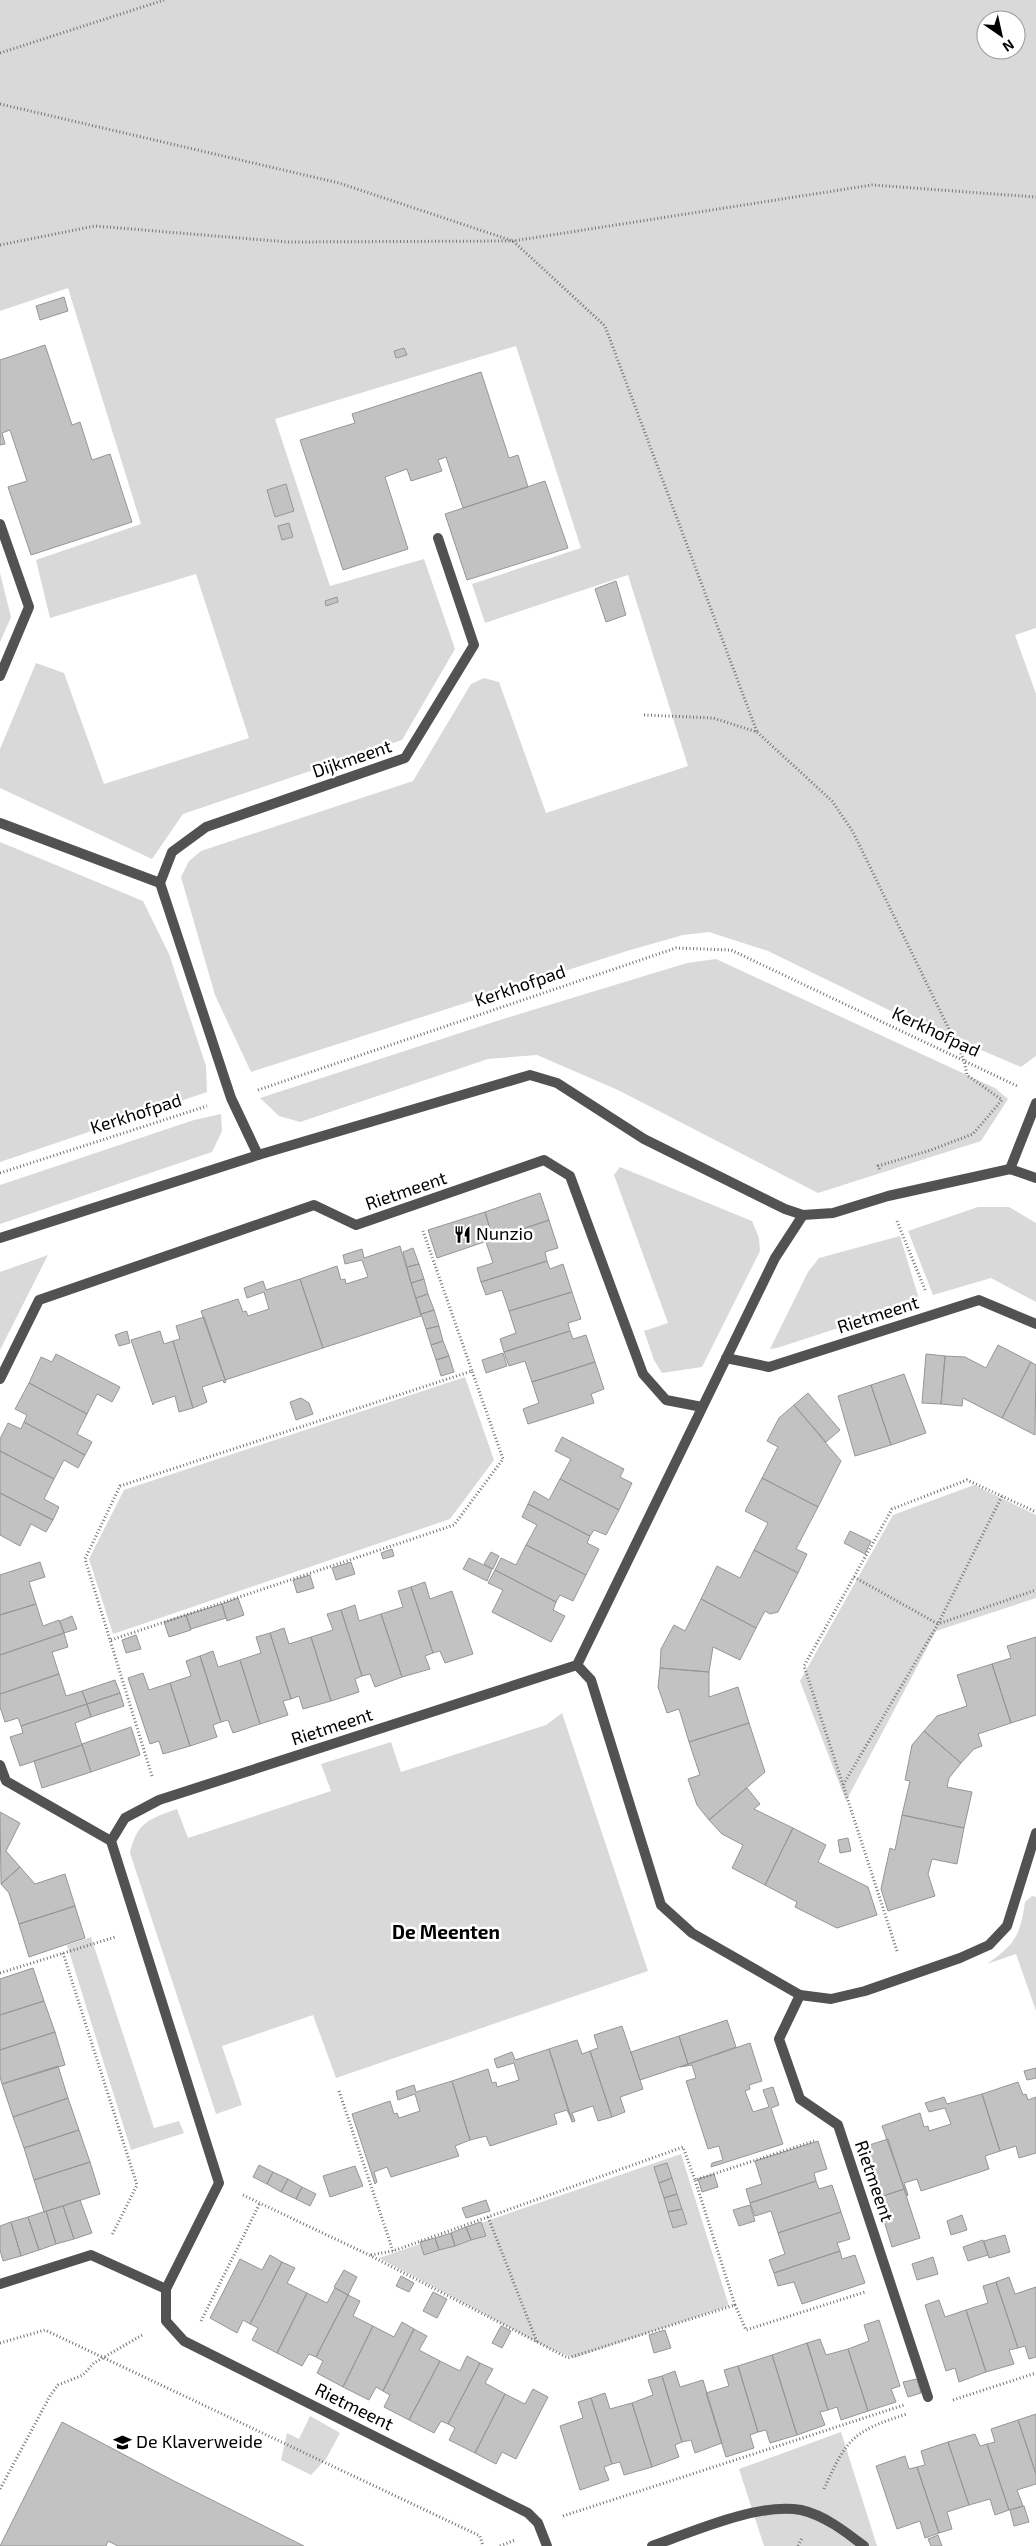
<svg xmlns="http://www.w3.org/2000/svg" width="1036" height="2546" font-family="'Exo 2',sans-serif">
<style>
.green{fill:#d9d9d9;fill-rule:evenodd}
.building{fill:#c2c2c2;stroke:#969696}
.lines{fill:none;stroke-linecap:round;stroke-linejoin:round}
.path{stroke:#747474;stroke-width:3;stroke-dasharray:1 2.5;stroke-linecap:butt}
.pedestrian{stroke:#525252;stroke-width:10}
.minor{stroke:#525252;stroke-width:10}
.tertiary{stroke:#525252;stroke-width:10}
.labels{text-anchor:middle;stroke-width:5;stroke-linejoin:round;paint-order:stroke}
.street-label{font-size:18px;fill:#000;stroke:#fff}
.poi-label{font-size:18px;fill:#000;stroke:#fff;text-anchor:start}
.neighbourhood-label{font-size:19px;font-weight:bold;fill:#000;stroke:#fff}
</style>
<rect width="100%" height="100%" fill="#fff"/>
<path class="green" d="M0 0H1036V628L1015 635 1036 694V1056L1021 1067 899 1015 768 951 709 932 683 935 627 951 251 1072 215 995 181 877 189 861 201 851 413 781 471 684 484 678 499 682 546 813 688 766 628 575 485 623 472 584 581 548 516 346 275 419 330 586 424 559 455 649 402 740 183 814 152 859 0 788V749L36 663 64 673 104 784 249 738 196 574 50 618 36 560 141 524 68 288 0 311ZM986 20H1016V50H986Z
M0 573 11 617 0 642Z
M0 842 143 901 169 954 206 1066 207 1092 0 1162Z
M716 959 995 1088 1008 1099 981 1141 818 1193 618 1090 537 1055 488 1059 300 1122 279 1116 260 1098 503 1019 687 963Z
M221 1114 222 1131 212 1152 0 1224V1185L194 1120Z
M620 1167 752 1221 759 1238 760 1251 702 1367 662 1373 654 1360 644 1331 668 1323 614 1175Z
M978 1207H1009L1036 1223V1302L991 1278 933 1295 908 1231Z
M900 1236 919 1299 872 1317 777 1348 770 1349 808 1272 819 1258Z
M48 1255 0 1350V1272Z
M465 1377 494 1460 450 1519 113 1634 89 1559 124 1490Z
M974 1485 1036 1515V1598L936 1631 846 1801 800 1681 893 1515Z
M562 1713 648 1971 336 2078 313 2015 222 2046 242 2105 216 2114 130 1853C137 1822 149 1819 177 1809L188 1838 331 1791 321 1764 391 1742 401 1772 546 1725Z
M1032 1896 1036 1897V2011L1016 1954 987 1964C1015 1944 1020 1937 1025 1902Z
M91 1937 154 2128 179 2121 184 2133 131 2150 67 1945Z
M681 2154 729 2306 574 2358 548 2348 379 2258Z
M310 2416 340 2433 326 2459 311 2475 281 2460 287 2433 299 2439Z
M841 2432 877 2546H764L739 2469Z"/>
<path class="building" d="M64 297 68 311 40 320 36 306Z
M45 345 72 425 80 422 92 460 110 454 132 522 31 555 8 487 27 481 10 430 2 433 5 444 0 445V360Z
M404 348 407 355 396 358 394 351Z
M481 372 509 458 518 455 528 487 463 508 446 457 438 460 442 471 411 481 407 469 385 477 408 549 343 570 300 440 355 423 352 414Z
M545 481 568 548 467 580 445 514Z
M286 484 294 511 275 517 267 490Z
M289 523 293 537 282 540 278 526Z
M616 581 626 615 606 622 595 589Z
M337 597 338 602 326 606 325 601Z
M540 1193 549 1220 493 1239 485 1212Z
M485 1212 493 1239 437 1258 428 1230Z
M549 1220 558 1248 545 1252 547 1261 481 1282 477 1268 493 1263 486 1242Z
M400 1246 421 1316 323 1348 300 1279 337 1266 341 1280 345 1279 346 1284 368 1277 362 1260 345 1264 343 1255 362 1249 364 1258Z
M413 1248 419 1264 407 1267 403 1252Z
M547 1261 550 1269 563 1264 572 1292 509 1311 502 1290 486 1295 481 1282Z
M419 1264 424 1279 411 1283 407 1267Z
M300 1279 323 1348 225 1380 201 1311 238 1299 243 1312 246 1311 248 1316 269 1309 264 1292 247 1298 244 1288 263 1281 266 1290Z
M424 1279 428 1294 416 1298 411 1283Z
M572 1292 581 1319 568 1323 570 1331 504 1352 500 1339 516 1333 509 1311Z
M428 1294 434 1310 421 1314 416 1298Z
M434 1310 439 1326 426 1329 421 1314Z
M204 1317 226 1382 224 1383 223 1380 202 1387 207 1402 193 1408 173 1341 180 1339 176 1326Z
M439 1326 443 1341 431 1345 426 1329Z
M127 1331 130 1343 119 1346 115 1335Z
M160 1331 164 1344 173 1341 193 1408 179 1412 175 1396 154 1403 153 1405 131 1340Z
M570 1331 573 1339 586 1335 595 1362 532 1382 525 1361 509 1366 504 1352Z
M443 1341 449 1356 436 1360 431 1345Z
M998 1345 1031 1362 1002 1418 963 1398 962 1406 941 1404 945 1356 965 1357 986 1368Z
M503 1353 507 1366 486 1373 482 1360Z
M56 1354 120 1387 112 1402 97 1394 87 1414 29 1383 41 1357 52 1362Z
M926 1354 945 1356 941 1404 922 1403Z
M449 1356 454 1372 441 1376 436 1360Z
M595 1362 604 1389 591 1394 594 1403 528 1424 523 1409 539 1403 532 1382Z
M1031 1362 1036 1365 1035 1435 1002 1418Z
M904 1374 926 1433 891 1445 871 1385Z
M29 1383 87 1414 77 1434 92 1442 85 1455 24 1422 27 1415 15 1409Z
M871 1385 891 1445 855 1456 838 1396Z
M808 1393 840 1430 826 1442 794 1405Z
M301 1398 309 1403 313 1414 296 1420 290 1402Z
M794 1405 841 1461 818 1507 762 1478 778 1447 767 1441 779 1418Z
M24 1422 85 1455 78 1468 64 1460 54 1479 0 1451V1439L8 1423 21 1429Z
M562 1437 624 1469 620 1477 632 1483 619 1510 560 1479 571 1459 555 1451Z
M0 1451 54 1479 44 1499 59 1507 53 1520 0 1493Z
M762 1478 818 1507 796 1549 807 1554 798 1573 754 1550 768 1523 745 1511Z
M560 1479 619 1510 606 1535 594 1530 590 1536 528 1504 534 1491 549 1500Z
M0 1493 53 1520 46 1532 31 1524 20 1546 0 1535Z
M528 1504 590 1536 587 1543 599 1549 586 1575 526 1545 537 1525 522 1517Z
M850 1531 871 1541 865 1554 844 1543Z
M526 1545 586 1575 573 1601 560 1595 556 1602 495 1570 501 1558 516 1565Z
M392 1549 394 1556 383 1559 381 1553Z
M754 1550 798 1573 778 1612 770 1614 765 1611 756 1628 701 1599 717 1566 740 1578Z
M491 1552 499 1556 493 1569 484 1564Z
M469 1558 492 1569 487 1581 463 1569Z
M40 1562 45 1577 29 1582 36 1604 0 1615V1575Z
M351 1562 355 1574 336 1580 332 1568Z
M495 1570 556 1602 553 1610 565 1616 551 1642 492 1612 503 1590 488 1583Z
M310 1575 314 1588 297 1593 293 1580Z
M425 1582 430 1599 452 1591 473 1654 445 1663 440 1651 433 1653 411 1587Z
M411 1587 433 1653 425 1656 430 1669 402 1677 381 1614 403 1607 398 1591Z
M238 1598 244 1615 227 1621 222 1604Z
M701 1599 756 1628 740 1660 713 1647 709 1672 660 1668 661 1649 674 1625 685 1631Z
M36 1604 43 1626 59 1620 64 1633 0 1655V1615Z
M222 1604 226 1618 191 1629 186 1615Z
M355 1605 359 1621 381 1614 402 1677 375 1687 370 1674 362 1676 341 1610Z
M341 1610 362 1676 355 1679 359 1692 331 1701 311 1637 333 1630 327 1614Z
M186 1615 191 1630 169 1637 164 1622Z
M72 1616 77 1629 64 1633 60 1621Z
M284 1628 289 1644 311 1637 331 1701 303 1709 299 1696 291 1699 270 1633Z
M64 1633 68 1647 52 1652 59 1674 0 1694V1655Z
M270 1633 291 1699 283 1701 288 1715 260 1724 240 1660 261 1653 256 1637Z
M136 1635 141 1649 126 1653 122 1640Z
M1036 1637V1715L1011 1723 992 1664 1011 1658 1007 1646Z
M213 1651 218 1667 240 1660 260 1724 233 1733 228 1720 221 1722 200 1656Z
M200 1656 221 1722 213 1725 217 1737 190 1746 170 1683 191 1676 186 1661Z
M992 1664 1011 1723 978 1734 982 1746 974 1749 961 1763 924 1731 937 1716 967 1706 957 1675Z
M660 1668 709 1672V1697L738 1687 749 1723 689 1742 679 1709 667 1713 658 1687Z
M143 1673 149 1690 170 1683 190 1746 163 1754 159 1741 150 1744 128 1678Z
M59 1674 66 1696 82 1691 87 1704 21 1726 18 1718 5 1722 0 1707V1694Z
M115 1680 120 1693 87 1704 82 1691Z
M120 1693 124 1706 91 1717 87 1704Z
M87 1704 91 1717 75 1723 82 1745 20 1766 10 1737 23 1733 21 1726Z
M749 1723 765 1772 709 1820 697 1805 688 1779 700 1775 689 1742Z
M131 1727 140 1755 91 1772 82 1744Z
M924 1731 961 1763 949 1778 947 1787 972 1792 964 1828 902 1815 910 1781 905 1780 912 1745Z
M82 1745 91 1772 42 1788 34 1761Z
M747 1788 760 1804 754 1809 793 1828 765 1885 732 1868 743 1845 722 1834 709 1820Z
M0 1812 20 1823 6 1851 20 1867 1 1884Z
M902 1815 964 1828 957 1864 932 1859 928 1874 935 1896 888 1911 881 1889 890 1848 895 1850Z
M793 1828 826 1845 818 1862 868 1887 877 1915 837 1928 795 1907 797 1902 765 1885Z
M848 1838 851 1851 840 1853 838 1840Z
M20 1867 35 1884 65 1874 75 1906 19 1924 9 1893 1 1884Z
M75 1906 85 1938 29 1957 19 1924Z
M33 1968 44 2001 0 2015V1979Z
M44 2001 55 2032 0 2050V2015Z
M727 2020 736 2047 688 2064 679 2036Z
M622 2026 643 2089 620 2097 625 2112 612 2117 590 2051 598 2048 594 2035Z
M55 2032 65 2065 2 2084 0 2077V2050Z
M679 2036 688 2064 640 2080 631 2052Z
M577 2040 582 2054 590 2051 612 2117 598 2121 593 2106 572 2113 575 2121 572 2122 549 2049Z
M750 2043 762 2081 749 2085 750 2089 745 2091 753 2112 769 2107 763 2090 773 2087 779 2105 771 2108 783 2144 711 2167 712 2163 723 2160 719 2146 708 2149 686 2081 696 2078 692 2065 680 2067Z
M549 2049 572 2120 567 2110 554 2114 557 2124 490 2146 486 2136 470 2140 452 2081 488 2069 492 2083 496 2082 497 2087 519 2080 514 2063 497 2068 494 2059 512 2052 515 2060Z
M58 2066 68 2098 13 2117 2 2084Z
M1036 2068V2078L1027 2080 1024 2071Z
M452 2081 470 2140 455 2146 459 2156 391 2177 387 2167 374 2172 377 2182 375 2184 352 2114 390 2101 394 2114 397 2113 399 2118 420 2111 415 2094 398 2100 396 2091 414 2085 416 2092Z
M1018 2082 1023 2095 1026 2094 1028 2100 1036 2097V2153L1019 2158 1016 2146 1000 2151 982 2094Z
M982 2094 1000 2151 985 2156 989 2169 921 2191 917 2179 904 2183 908 2195 907 2196 882 2126 920 2113 924 2127 928 2126 929 2131 951 2124 945 2108 929 2112 925 2103 944 2097 947 2104Z
M68 2098 79 2130 24 2148 13 2117Z
M79 2130 90 2162 34 2180 24 2148Z
M888 2139 904 2189 877 2198 860 2148Z
M818 2141 827 2169 814 2173 816 2181 750 2203 746 2189 762 2184 755 2161Z
M90 2162 100 2194 44 2212 34 2180Z
M667 2163 672 2178 659 2183 654 2167Z
M259 2165 273 2172 267 2184 253 2177Z
M355 2166 363 2186 330 2197 323 2176Z
M273 2172 288 2179 281 2192 267 2184Z
M714 2174 718 2187 702 2192 698 2179Z
M672 2178 677 2194 664 2198 659 2183Z
M288 2179 302 2187 296 2199 281 2192Z
M816 2181 819 2189 832 2185 841 2212 778 2233 771 2211 755 2216 750 2203Z
M302 2187 316 2194 310 2206 296 2199Z
M904 2189 920 2238 892 2247 877 2198Z
M677 2194 682 2209 668 2212 664 2198Z
M80 2200 92 2233 74 2239 63 2206Z
M486 2200 490 2211 466 2218 462 2208Z
M750 2205 755 2221 739 2226 733 2210Z
M63 2206 74 2239 56 2244 46 2211Z
M682 2209 687 2224 673 2228 668 2212Z
M46 2211 56 2244 39 2250 28 2217Z
M841 2212 850 2239 837 2243 840 2251 774 2273 769 2260 785 2254 778 2233Z
M962 2215 967 2230 951 2235 947 2221Z
M28 2217 39 2250 21 2256 11 2222Z
M11 2222 21 2256 3 2261 0 2250V2226Z
M481 2222 486 2236 471 2240 466 2227Z
M466 2227 471 2240 455 2246 451 2233Z
M451 2233 455 2246 439 2250 435 2238Z
M1005 2235 1010 2252 989 2258 984 2241Z
M435 2238 439 2250 424 2255 420 2242Z
M983 2240 988 2255 968 2261 963 2247Z
M840 2251 842 2259 855 2255 865 2283 802 2304 794 2282 778 2286 774 2273Z
M270 2255 282 2262 250 2324 243 2320 237 2333 210 2318 240 2259 262 2270Z
M933 2257 938 2274 917 2280 912 2264Z
M282 2262 295 2268 287 2283 307 2293 277 2353 252 2340 258 2328 250 2324Z
M344 2270 357 2277 348 2295 334 2287Z
M401 2276 414 2283 409 2292 396 2286Z
M1009 2277 1015 2294 1036 2287V2357L1029 2359 1025 2346 1018 2348 996 2282Z
M996 2282 1018 2348 1009 2350 1014 2364 986 2372 966 2310 988 2303 983 2286Z
M335 2288 348 2295 316 2357 309 2354 302 2366 277 2353 307 2293 327 2303Z
M433 2292 447 2299 437 2318 423 2311Z
M348 2295 360 2301 353 2316 373 2326 343 2387 317 2373 323 2361 316 2357Z
M939 2300 945 2317 966 2310 986 2372 959 2382 955 2368 946 2371 925 2305Z
M879 2320 900 2386 891 2389 896 2402 868 2411 848 2349 869 2341 864 2325Z
M402 2322 414 2329 383 2391 376 2387 369 2400 343 2387 373 2326 394 2337Z
M501 2326 511 2331 502 2348 492 2343Z
M414 2329 427 2336 419 2350 440 2361 409 2420 384 2407 390 2395 383 2391Z
M665 2330 671 2348 654 2353 649 2335Z
M820 2339 826 2355 848 2349 868 2411 841 2420 837 2407 828 2410 807 2343Z
M807 2343 828 2410 820 2412 825 2425 797 2435 772 2355Z
M772 2355 797 2435 770 2443 766 2430 758 2432 738 2366Z
M467 2356 480 2363 448 2424 441 2421 434 2433 409 2420 440 2361 460 2371Z
M480 2363 493 2369 485 2383 505 2394 475 2453 449 2440 455 2428 448 2424Z
M738 2366 758 2432 750 2435 754 2448 726 2457 706 2393 729 2386 724 2370Z
M675 2371 680 2387 703 2380 722 2443 695 2453 691 2440 682 2442 662 2376Z
M662 2376 682 2442 675 2445 679 2457 652 2467 632 2403 653 2395 648 2380Z
M917 2379 921 2393 908 2397 903 2382Z
M533 2389 548 2397 516 2459 502 2452 496 2464 475 2453 505 2394 525 2404Z
M605 2393 610 2409 632 2403 652 2467 624 2475 620 2462 612 2464 591 2398Z
M591 2398 612 2464 604 2467 609 2480 580 2490 560 2426 583 2418 578 2402Z
M1036 2414V2474L1018 2420Z
M1018 2420 1036 2474V2484L1017 2490 1023 2506 1009 2510 987 2444 995 2442 991 2429Z
M62 2422 174 2481 304 2546H118L108 2541 106 2546H0Z
M975 2434 980 2446 987 2444 1009 2510 995 2515 990 2499 969 2505 948 2442Z
M948 2442 969 2505 947 2512 952 2529 939 2533 917 2467 925 2465 921 2451Z
M905 2456 909 2469 917 2467 939 2533 925 2538 920 2521 897 2529 876 2466Z
M1024 2506 1029 2522 1014 2526 1010 2510Z
M938 2535 942 2546H931L928 2539Z"/>
<g class="lines">
<path class="path" d="M0 53 164 0
M0 104 339 183 513 241 605 326 757 732
M0 245 95 226 288 242 513 241 872 185 1036 197
M644 715 713 718 757 732 832 801 853 832 964 1060 967 1075 1002 1100 973 1134 931 1150 878 1166 880 1171
M258 1090 676 948 731 950 1017 1086
M0 1173 207 1106
M897 1221 925 1290
M854 1577 938 1624 1002 1496
M111 1640 454 1525 503 1459 472 1371
M152 1776 85 1559 120 1486 472 1371 423 1231
M843 1785 804 1666 892 1509 967 1480 1036 1512
M897 1951 843 1785 938 1624 1036 1590
M63 1953 137 2185 112 2235
M0 1973 115 1937
M339 2091 393 2251
M243 2195 371 2256 568 2358 735 2305 695 2180 814 2141
M488 2217 537 2342
M371 2255 393 2251 683 2147 695 2180
M735 2305 746 2330 865 2292
M201 2321 260 2203
M0 2343 45 2330 480 2536 483 2546
M953 2400 1036 2373
M0 2489 50 2396 58 2385 83 2375 94 2363 144 2334
M824 2489C847 2438 853 2431 907 2414
M563 2516 904 2405
M500 2546 515 2540
M798 2546 802 2538"/>
<path class="pedestrian" d="M0 1765 6 1781 111 1841
M800 1995 779 2039 800 2099 838 2125 928 2397"/>
<path class="minor" d="M0 524 29 607 0 676
M0 823 160 883 231 1098 258 1155
M160 883 172 852 206 827 405 758 474 645 438 538
M1010 1169 1036 1103
M726 1358 769 1367 979 1300 1036 1324
M0 1379 39 1300 314 1205 356 1225 544 1160 570 1176 643 1374 666 1400 702 1407
M577 1665 775 1258 803 1215
M0 2284 91 2255 166 2289
M547 2546 538 2523 528 2513 184 2341 166 2321V2289L219 2183 111 1841 125 1818 159 1800 577 1665 591 1680 661 1905 692 1933 800 1995 831 1999 865 1991 960 1958 989 1945 1007 1926 1036 1833
M652 2546C692 2532 759 2502 801 2510 824 2515 846 2532 864 2546"/>
<path class="tertiary" d="M0 1238 258 1155 530 1075 557 1083 644 1139 785 1209 803 1215 833 1213 888 1196 1010 1169 1036 1178"/>
</g>
<defs>
<symbol id="restaurant-bare" viewBox="-9 -9 18 18"><path d="M-5-6h1v4h1v-4h1v4h1v-4h1v5L-1.5 .5V6h-2V.5L-5-1ZM5-6V6H3V1.5H1.5Q1.5-4 5-6Z" fill="#000" stroke="#fff" stroke-width="2.5" paint-order="stroke"/></symbol>
<symbol id="school-bare" viewBox="-9 -9 18 18"><path d="M0-5L7-2L0 1L-7-2ZM-4 1L0 2.5L4 1V4Q0 6-4 4Z" fill="#000" stroke="#fff" stroke-width="2.5" paint-order="stroke"/></symbol>
</defs>
<g fill-rule="evenodd">
<use href="#restaurant-bare" x="450" y="1222" width="25" height="25"/>
<use href="#school-bare" x="110" y="2430" width="25" height="25"/>
</g>
<g class="labels">
<g class="street-label">
<text transform="translate(352 759) rotate(-19)" y="6">Dijkmeent</text>
<text transform="translate(520 986) rotate(-19)" y="6">Kerkhofpad</text>
<text transform="translate(936 1032) rotate(25)" y="6">Kerkhofpad</text>
<text transform="translate(136 1114) rotate(-18)" y="6">Kerkhofpad</text>
<text transform="translate(406 1191) rotate(-19)" y="6">Rietmeent</text>
<text transform="translate(878 1315) rotate(-18)" y="6">Rietmeent</text>
<text transform="translate(332 1727) rotate(-18)" y="6">Rietmeent</text>
<text transform="translate(874 2181) rotate(71)" y="6">Rietmeent</text>
<text transform="translate(354 2407) rotate(26)" y="6">Rietmeent</text>
</g>
<g class="poi-label">
<text x="476" y="1240">Nunzio</text>
<text x="136" y="2448">De Klaverweide</text>
</g>
<g class="neighbourhood-label">
<text x="446" y="1939">De Meenten</text>
</g>
</g>
<g transform="translate(1001 35) rotate(146)"><circle r="24" fill="#ffffff" stroke="#999999"/>
<path d="M0-4L9 19L0 12L-9 19Z" fill="#000000"/>
<text y="-8" font-size="14" font-weight="bold" text-anchor="middle" fill="#000000">N</text>
</g>
</svg>
